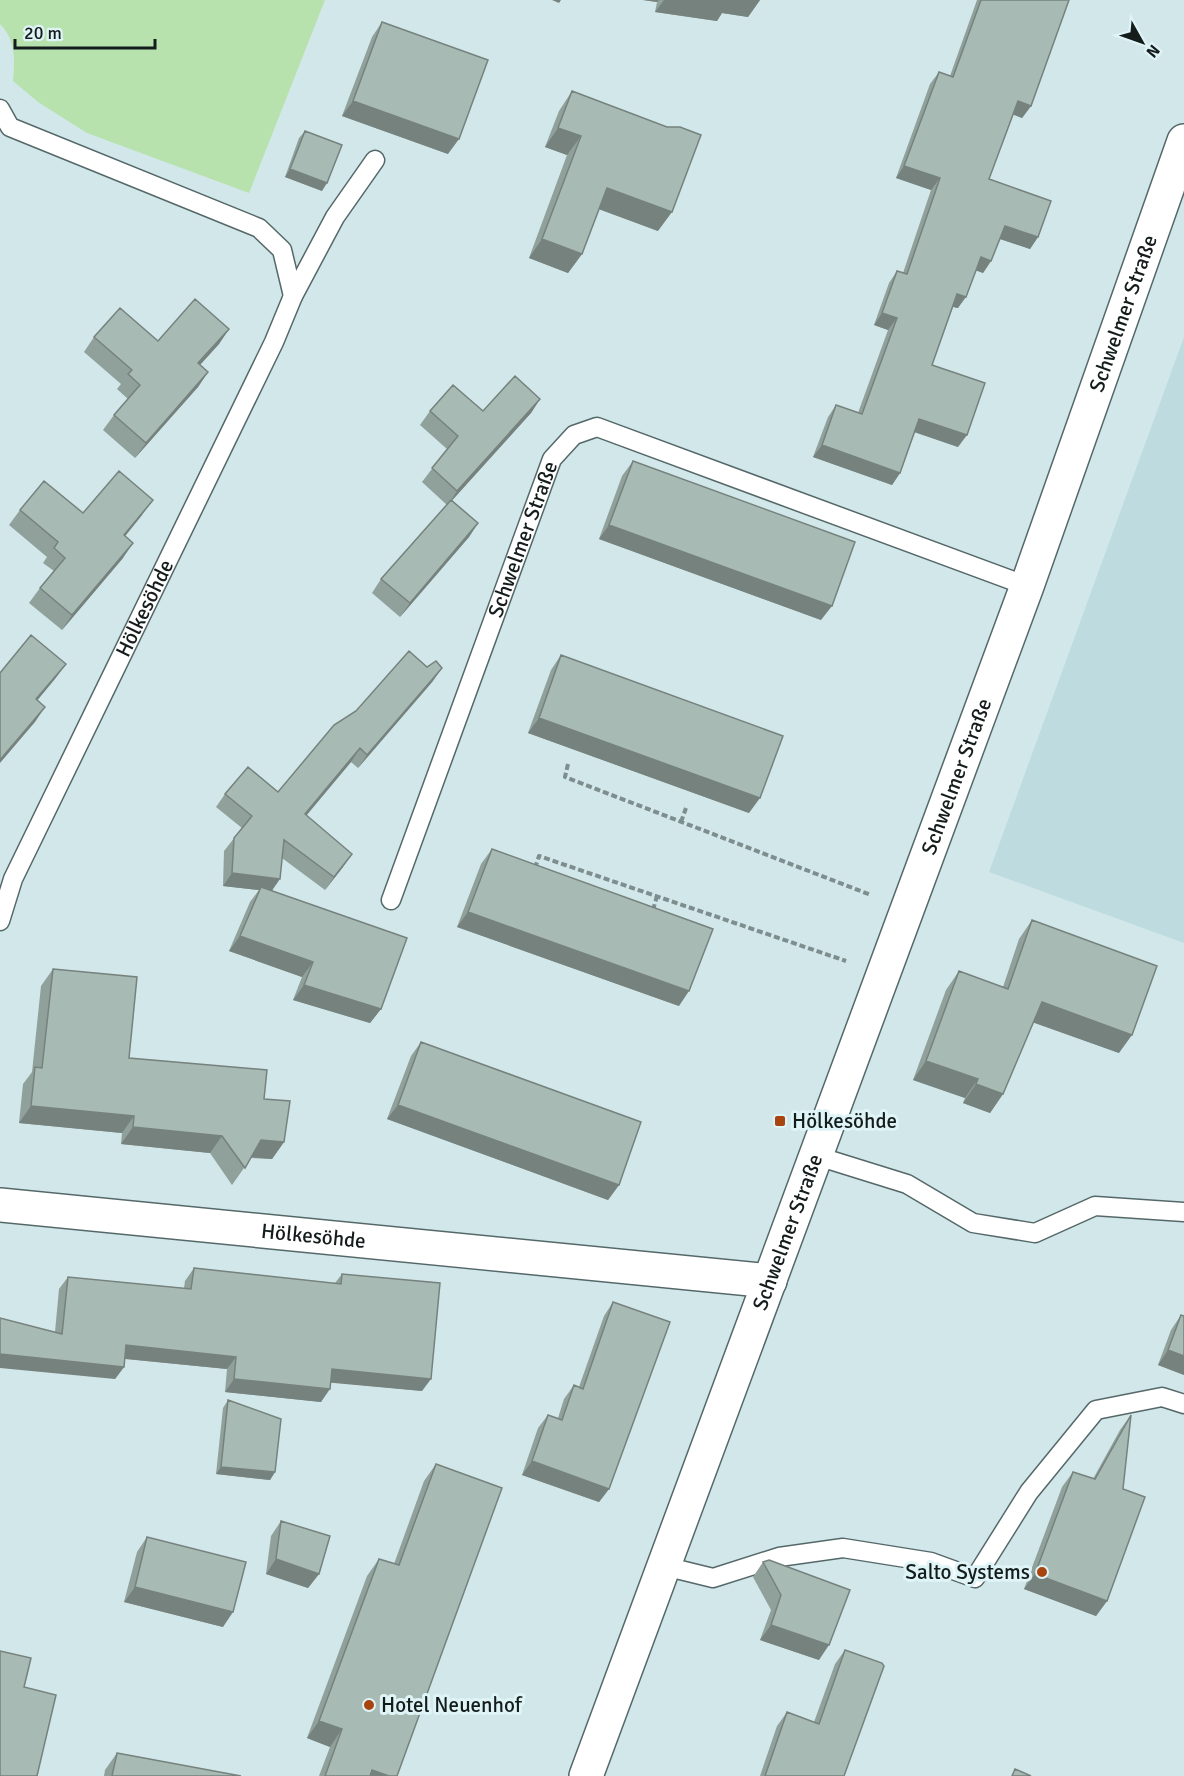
<svg xmlns="http://www.w3.org/2000/svg" width="1184" height="1776" font-family="Signika,sans-serif">
<style>
.built{fill:#bedcdf}
.green{fill:#b7e2ad}
.lines{fill:none;stroke-linecap:round;stroke-linejoin:round}
.lane-casing{stroke:#556869;stroke-width:21}
.street-casing{stroke:#556869;stroke-width:36}
.secondary-casing{stroke:#556869;stroke-width:36}
.path{stroke:#7e8d8e;stroke-width:4;stroke-dasharray:6 3;stroke-linecap:butt}
.lane{stroke:#fff;stroke-width:18}
.street{stroke:#fff;stroke-width:33}
.secondary{stroke:#fff;stroke-width:33}
.wall{fill:#90a09b}
.shaded-wall{fill:#76827e}
.building{fill:#a8bab4;stroke:#76827e;stroke-width:1.5}
.poi-dot{fill:#a8450f;stroke:#dff4f6;stroke-width:2}
.labels{text-anchor:middle;stroke-width:6;stroke-linejoin:round;paint-order:stroke}
.street-label{font-size:21px;fill:#141c1c;stroke:#dff4f6}
.poi-label{font-size:21px;fill:#141c1c;stroke:#dff4f6;text-anchor:start}
</style>
<rect width="100%" height="100%" fill="#d2e7e9"/>
<path class="built" d="M1184 337V943L989 872Z"/>
<path class="green" d="M0 0H325L249 193 87 133 38 102 13 81C15 60 16 40 0 24Z"/>
<g class="lines">
<defs>
<g id="lane">
<path d="M0 109 10 127 259 228 282 250 293 296"/>
<path id="s1" d="M391 900 552 459 574 435 597 427 1027 586"/>
<path id="s2" d="M0 921 13 879 274 342 293 296 335 217 375 160"/>
<path d="M817 1156 907 1184 973 1223 1035 1233 1095 1206 1184 1212"/>
<path d="M664 1566 713 1578 779 1557 843 1548 931 1562 975 1578 1029 1492 1096 1410 1162 1397 1184 1404"/>
</g>
<g id="street">
<path id="s3" d="M0 1205 770 1281"/>
</g>
<g id="secondary">
<path id="s4" d="M586 1776 1027 586 1184 141"/>
</g>
</defs>
<use href="#lane" class="lane-casing"/>
<use href="#street" class="street-casing"/>
<use href="#secondary" class="secondary-casing"/>
<path class="path" d="M568 764 565 777 871 895
M681 822 686 808
M535 868 539 856 846 961
M653 910 657 896"/>
<use href="#lane" class="lane"/>
<use href="#street" class="street"/>
<use href="#secondary" class="secondary"/>
</g>
<path class="wall" d="M643 0H760L748 17 722 13 717 21 655 12 657 2Z
M977 0H1069L1031 106 1022 118 1013 114 989 179 1038 237 1030 249 1000 239 991 261 983 273 976 270 958 308 953 307 932 365 958 447 915 432 900 473 892 485 813 457 828 417 836 405 858 413 888 330 874 325 889 283 897 271 903 273 931 190 896 178 930 84 939 72 950 76Z
M382 22 448 154 342 116 372 37Z
M572 91 658 231 599 209 582 254 568 273 529 258 567 155 545 147 559 111Z
M305 131 322 191 285 177 299 138Z
M229 329 219 344 200 365 208 372 198 387 135 458 103 430 114 415 128 399 117 389 121 384 84 352 94 337 158 341Z
M540 399 531 413 452 500 478 523 469 537 400 617 372 593 381 579 447 505 422 482 447 449 420 425 430 411H483Z
M633 461 821 620 599 539 622 476Z
M20 510 142 515 125 536 123 558 62 630 29 603 40 588 54 571 43 563 47 557 9 525Z
M561 655 749 813 528 733 551 670Z
M433 681 358 768 351 762 306 815 343 867 325 890 282 858 272 891 381 1009 370 1023 293 1000 302 977 229 951 250 902 259 890 223 886 224 851 242 828 216 807 225 794 278 792Z
M492 849 679 1006 457 927 481 864Z
M1032 920 1119 1053 1033 1022 1003 1094 990 1113 963 1103 965 1098 913 1080 946 990 959 971 1003 987 1019 939Z
M53 969 129 1058 264 1099 284 1142 272 1159 251 1158 232 1185 210 1153 121 1144 122 1133 19 1123 23 1084 32 1072 41 986Z
M421 1042 619 1185 608 1200 387 1119 411 1056Z
M194 1268 335 1283 342 1274 422 1391 331 1382 321 1402 225 1392 227 1369 125 1359 124 1367 115 1379 55 1332 59 1289 68 1277 184 1288 185 1281Z
M613 1302 609 1489 599 1502 522 1475 538 1428 548 1415 558 1418 564 1399 574 1385 579 1387 604 1316Z
M1181 1315 1184 1375 1158 1365 1171 1330Z
M228 1400 275 1472 270 1480 216 1474 223 1408Z
M1131 1415 1107 1601 1096 1616 1024 1589 1062 1487 1073 1472 1093 1479 1120 1430Z
M436 1464 397 1776H319L330 1747 307 1738 367 1576 379 1559 394 1564 424 1481Z
M281 1521 319 1574 308 1588 266 1574 271 1536Z
M147 1537 223 1627 124 1602 137 1552Z
M763 1562 819 1660 760 1640 771 1610 753 1577Z
M845 1650 844 1776H760L777 1726 787 1712 814 1722 835 1664Z
M117 1753 241 1776H104L105 1770Z"/>
<path class="shaded-wall" d="M552 0H561L559 3Z
M643 0H659L657 2Z
M664 0H760L748 17 722 13 717 21 655 12Z
M353 101 459 139 448 154 342 116Z
M1018 101 1031 106 1022 118 1009 113Z
M558 128 581 136 567 155 545 147Z
M904 166 940 178 931 190 896 178Z
M290 169 327 183 322 191 285 177Z
M607 188 672 212 658 231 593 207Z
M1005 226 1038 237 1030 249 997 238Z
M542 239 582 254 568 273 529 258Z
M981 257 991 261 983 273 972 269Z
M957 294 966 297 958 308 949 306Z
M882 313 897 318 888 330 874 325Z
M229 329 219 344 188 378 198 363Z
M208 372 198 387 135 458 146 443Z
M540 399 531 413 448 505 457 491Z
M919 419 967 435 958 447 911 431Z
M822 445 900 473 892 485 813 457Z
M153 500 142 515 114 550 124 535Z
M478 523 469 537 400 617 410 603Z
M609 525 832 606 821 620 599 539Z
M133 543 123 558 62 630 72 615Z
M66 664 55 679 26 714 36 699Z
M442 668 433 681 358 768 367 755Z
M45 707 35 722 0 763V760Z
M539 718 760 798 749 813 528 733Z
M360 748 351 762 296 828 305 814Z
M352 854 343 867 325 890 334 877Z
M232 873 280 879 271 892 261 887 259 890 223 886Z
M468 912 689 991 679 1006 457 927Z
M240 936 313 962 302 977 229 951Z
M304 985 381 1009 370 1023 293 1000Z
M1042 1002 1132 1035 1119 1053 1029 1021Z
M926 1061 978 1079 965 1098 913 1080Z
M976 1084 1003 1094 990 1113 963 1103Z
M398 1105 619 1185 608 1200 387 1119Z
M31 1106 134 1116 122 1133 19 1123Z
M133 1127 222 1136 210 1153 121 1144Z
M261 1140 284 1142 272 1159 249 1157Z
M126 1345 236 1357 227 1369 117 1358Z
M1168 1350 1184 1356V1375L1158 1365Z
M0 1354 124 1367 115 1379 0 1368Z
M332 1369 431 1379 422 1391 323 1382Z
M234 1379 330 1389 321 1402 225 1392Z
M532 1461 609 1489 599 1502 522 1475Z
M221 1467 275 1472 270 1480 216 1474Z
M276 1559 319 1574 308 1588 266 1574Z
M1035 1574 1107 1601 1096 1616 1024 1589Z
M135 1587 233 1612 223 1627 124 1602Z
M771 1625 829 1645 819 1660 760 1640Z
M319 1721 342 1729 330 1747 307 1738Z
M372 1770 389 1776H368Z"/>
<path class="building" d="M981 0H1069L1031 106 1018 101 989 179 1051 201 1038 237 1005 226 991 261 981 257 966 297 957 294 932 365 985 383 967 435 919 419 900 473 822 445 836 405 862 414 897 318 882 313 897 271 907 274 940 178 904 166 939 72 953 77Z
M382 22 488 60 459 139 353 101Z
M572 91 667 127H680L701 135 672 212 607 188 582 254 542 239 581 136 558 128Z
M305 131 342 145 327 183 290 169Z
M195 299 229 329 198 363 208 372 146 443 114 415 140 385 128 374 132 370 94 337 120 308 158 341Z
M515 376 540 399 457 491 432 468 458 436 430 411 453 385 483 411Z
M633 461 855 542 832 606 609 525Z
M119 471 153 500 124 535 133 543 72 615 40 588 65 558 54 548 58 542 20 510 44 481 83 513Z
M451 500 478 523 410 603 381 579Z
M31 635 66 664 36 699 45 707 0 760V673Z
M409 651 427 667 436 661 442 668 367 755 360 748 305 814 352 854 334 877 284 840 280 879 232 873 234 838 252 816 225 794 248 767 278 792 334 725 356 711Z
M561 655 783 736 760 798 539 718Z
M492 849 713 929 689 991 468 912Z
M261 887 407 938 381 1009 304 985 313 962 240 936Z
M1032 920 1157 966 1132 1035 1042 1002 1003 1094 976 1084 978 1079 926 1061 959 971 1008 989Z
M53 969 137 977 129 1058 267 1070 264 1099 290 1101 284 1142 261 1140 245 1168 222 1136 133 1127 134 1116 31 1106 35 1067 42 1068Z
M421 1042 641 1122 619 1185 398 1105Z
M194 1268 341 1284 342 1274 440 1283 431 1379 332 1369 330 1389 234 1379 236 1357 126 1345 124 1367 0 1354V1318L62 1334 68 1277 191 1289Z
M613 1302 670 1322 609 1489 532 1461 548 1415 562 1420 574 1385 583 1389Z
M1181 1315 1184 1316V1356L1168 1350Z
M228 1400 281 1419 275 1472 221 1467Z
M1131 1415 1123 1489 1145 1497 1107 1601 1035 1574 1073 1472 1095 1479Z
M436 1464 502 1488 397 1776H389L372 1770 370 1776H325L342 1729 319 1721 379 1559 399 1565Z
M281 1521 330 1536 319 1574 276 1559Z
M147 1537 246 1562 233 1612 135 1587Z
M769 1560 850 1590 829 1645 771 1625 781 1595 763 1562Z
M845 1650 882 1663 884 1666 844 1776H765L787 1712 819 1724Z
M0 1651 31 1658 24 1687 56 1695 37 1776H0Z
M117 1753 241 1776H112Z
M1015 1769 1031 1776H1012Z"/>
<g class="poi-dot">
<rect x="774" y="1115" width="12" height="12" rx="3"/>
<circle cx="1042" cy="1572" r="6"/>
<circle cx="369" cy="1705" r="6"/>
</g>
<g class="labels">
<g class="street-label">
<text dy="7" stroke="none"><textPath href="#s4" startOffset="1558">Schwelmer Straße</textPath></text>
<text dy="7" stroke="none"><textPath href="#s1" startOffset="384">Schwelmer Straße</textPath></text>
<text dy="7" stroke="none"><textPath href="#s2" startOffset="345">Hölkesöhde</textPath></text>
<text dy="7" stroke="none"><textPath href="#s4" startOffset="1066">Schwelmer Straße</textPath></text>
<text dy="7" stroke="none"><textPath href="#s4" startOffset="580">Schwelmer Straße</textPath></text>
<text dy="7" stroke="none"><textPath href="#s3" startOffset="315">Hölkesöhde</textPath></text>
</g>
<g class="poi-label">
<text x="792" y="1128">Hölkesöhde</text>
<text x="1030" y="1579" text-anchor="end">Salto Systems</text>
<text x="381" y="1712">Hotel Neuenhof</text>
</g>
</g>
<g transform="translate(1142 42) rotate(130)" stroke="#dff4f6" stroke-width="4.5" paint-order="stroke">
<path d="M0-4.5L10 22L0 15L-10 22Z" fill="#141c1c"/>
<text y="-9" font-size="16" font-weight="bold" text-anchor="middle" fill="#141c1c">N</text>
</g>
<path d="M15 39v9h140v-9" fill="none" stroke="#141c1c" stroke-width="3"/>
<text x="24" y="39" font-size="18" fill="#141c1c" stroke="#dff4f6" stroke-width="4.5" paint-order="stroke">20 m</text>
</svg>
